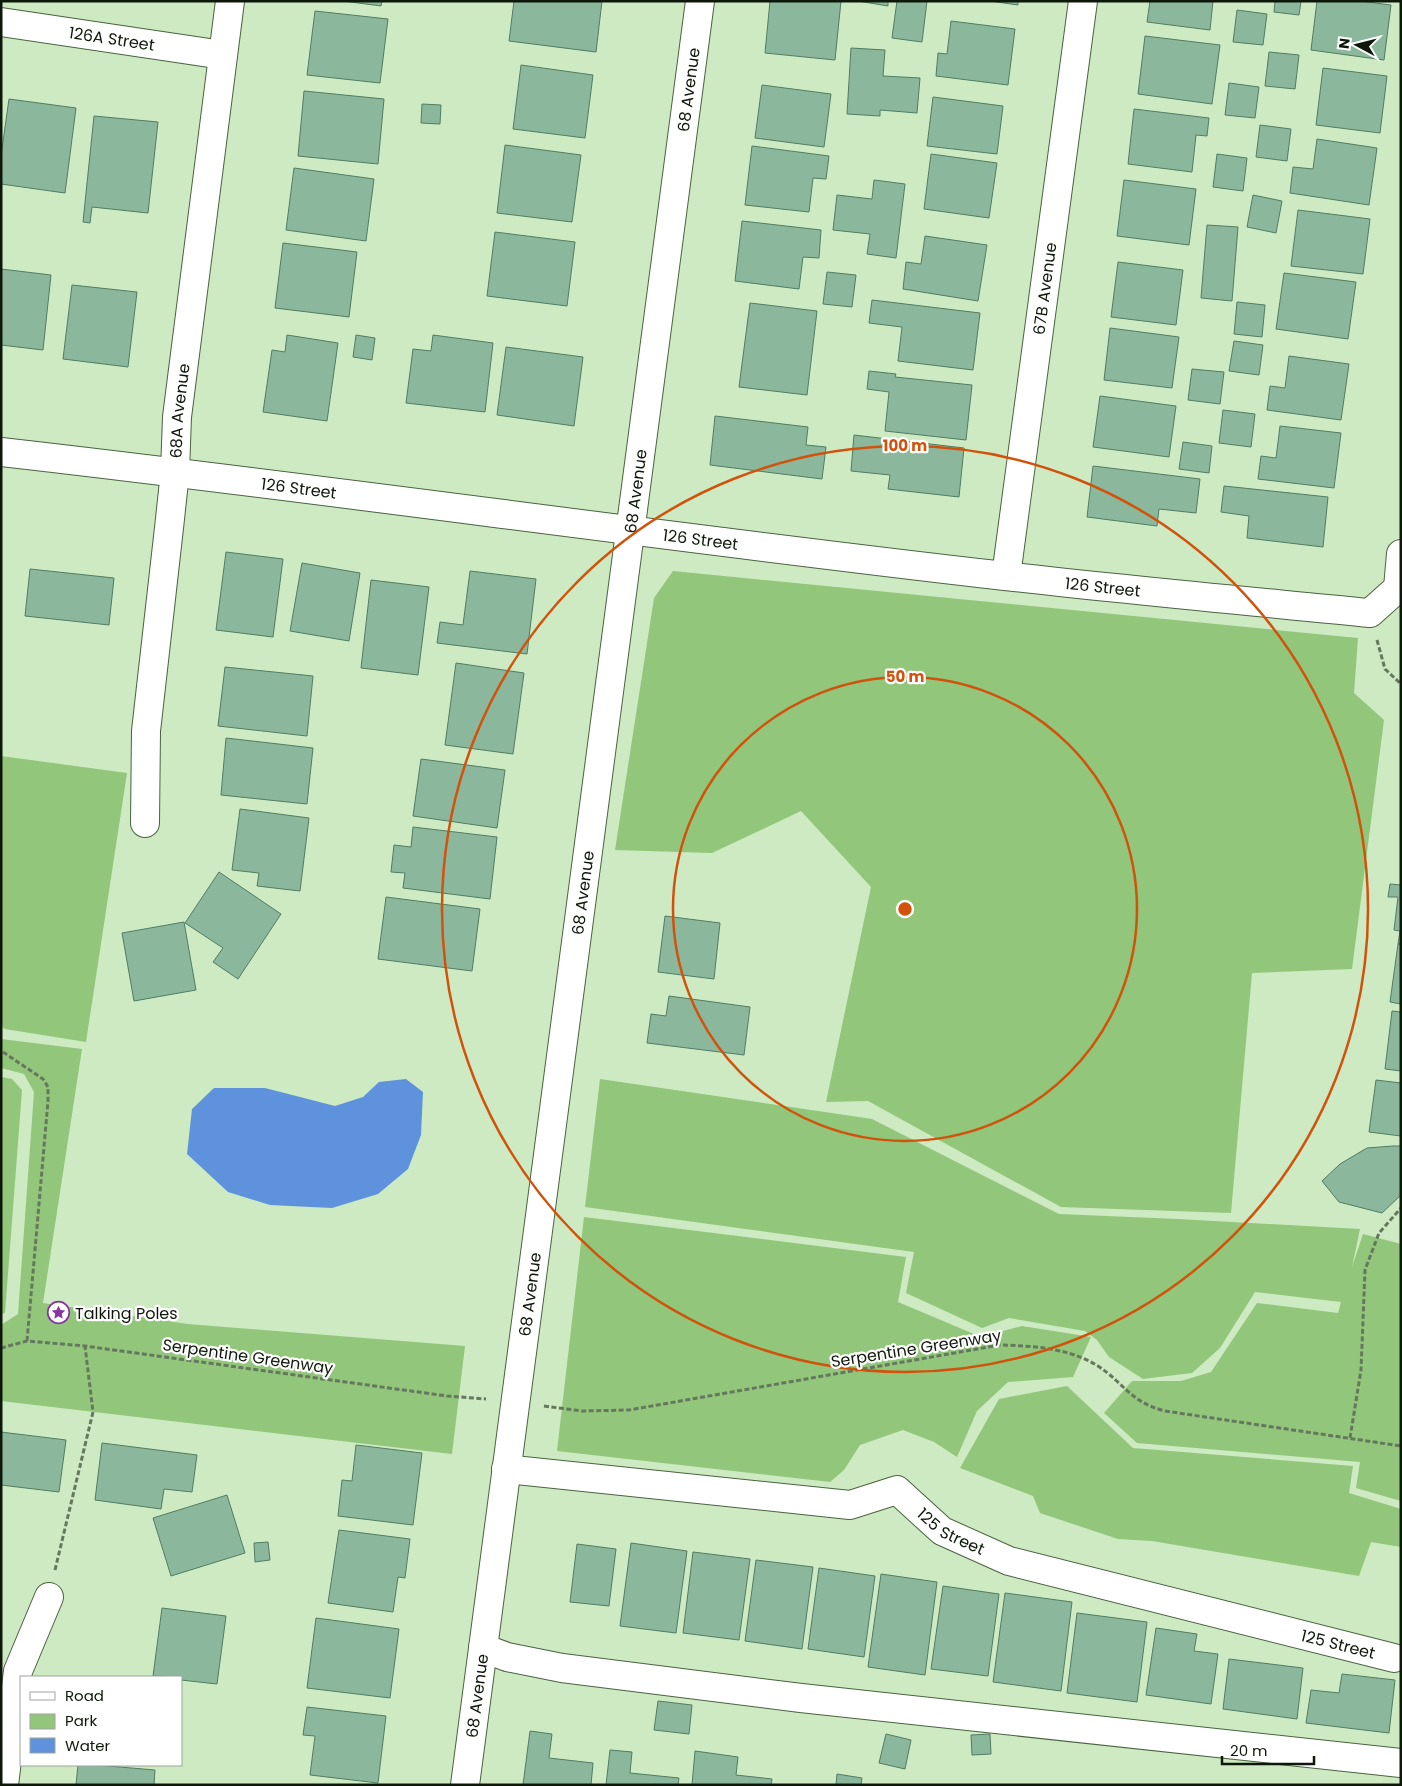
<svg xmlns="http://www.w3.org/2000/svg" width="1402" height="1786" font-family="Poppins,sans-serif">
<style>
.green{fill:#91c67b}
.water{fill:#5e92dc}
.building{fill:#8bb89c;stroke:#517c62}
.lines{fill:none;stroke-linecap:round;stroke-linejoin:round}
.minor-casing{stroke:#49633f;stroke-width:30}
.path{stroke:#65785e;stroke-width:3;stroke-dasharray:5 2.5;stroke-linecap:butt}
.minor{stroke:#fff;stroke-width:28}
.ring{fill:none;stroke:#d2520c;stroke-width:2.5}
.labels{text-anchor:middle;stroke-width:4.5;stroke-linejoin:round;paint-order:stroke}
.street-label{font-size:16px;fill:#0e180a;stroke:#fff}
.poi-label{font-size:16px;fill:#0e180a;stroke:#fff;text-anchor:start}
.centre{fill:#d2520c;stroke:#fff;stroke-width:2.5}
.ring-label{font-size:15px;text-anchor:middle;font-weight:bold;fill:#d2520c;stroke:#fff;stroke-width:4.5;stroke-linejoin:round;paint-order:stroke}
</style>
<rect width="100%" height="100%" fill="#cdeac2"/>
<path class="green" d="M673 571 1358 638 1354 693 1384 720 1352 969 1252 973 1231 1213 1061 1207 868 1101 826 1102 871 887 801 811 712 853 615 850 654 598Z
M1 756 127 773 86 1042 5 1029 1 1026Z
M1 1039 82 1049 43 1303 188 1324 465 1346 452 1454 1 1401V1325L18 1314 34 1092 24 1074 1 1068Z
M1 1077 12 1079 22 1090 5 1313 1 1314Z
M600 1079 872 1119 1059 1214 1178 1219 1360 1229 1352 1267 1363 1234 1401 1244V1501L1356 1488 1360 1462 1137 1443 1104 1413 1132 1381H1181L1211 1372 1257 1303 1338 1313 1341 1302 1255 1292 1220 1348 1192 1373 1143 1379 1109 1357 1097 1340 1085 1331 1009 1318 982 1328 906 1293 914 1252 585 1207Z
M584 1217 906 1257 898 1302 981 1337 1022 1326 1091 1337 1073 1377 1008 1382 977 1411 957 1457 934 1442 903 1430 860 1445 844 1470 830 1482 557 1451Z
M1067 1386 1133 1448 1353 1466 1349 1493 1401 1509V1547L1371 1542 1359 1576 1152 1541 1118 1539 1040 1513 1033 1496 960 1468 999 1399Z"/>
<path class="water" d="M406 1079 423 1092 421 1135 408 1169 378 1194 332 1208 270 1205 228 1192 187 1154 192 1109 214 1088H265L335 1106 363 1097 379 1082Z"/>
<path class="building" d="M343 1H382L381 6Z
M514 1H602L596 52 509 41Z
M770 1H841L835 60 765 53Z
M858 1H888V6Z
M897 1H927L922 42 892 38Z
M990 1H1018V5Z
M1150 1H1213L1210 30 1147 22Z
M1275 1H1301L1299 15 1274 12Z
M1317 1H1360L1391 5 1384 60 1311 50Z
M1237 10 1267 14 1263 45 1233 42Z
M315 11 388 19 380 83 307 75Z
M951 21 1015 29 1008 85 936 76 938 53 947 54Z
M1145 36 1220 45 1212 104 1138 94Z
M851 48 885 50 883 76 920 78 917 113 880 110V116L847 114Z
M1269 52 1299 55 1295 89 1265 86Z
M521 65 593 75 585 138 513 129Z
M1323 68 1387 76 1380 133 1316 125Z
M1229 83 1259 87 1255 118 1225 115Z
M762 85 831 94 824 147 755 138Z
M304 91 384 99 378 164 298 156Z
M933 97 1003 106 997 154 927 146Z
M9 99 76 108 65 193 1 184V156Z
M422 104 441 105 440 124 421 123Z
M1134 109 1209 118 1207 136 1196 135 1192 172 1128 164Z
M94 116 158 122 148 213 92 207 90 223 83 222Z
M1260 125 1291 129 1287 161 1256 157Z
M1317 139 1377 148 1369 205 1290 193 1293 167 1313 169Z
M505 145 581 155 572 222 497 213Z
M752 146 829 156 826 179 813 178 809 212 745 205Z
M931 154 997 163 989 218 924 209Z
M1217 154 1247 158 1243 191 1213 187Z
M294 168 374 179 366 241 286 230Z
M874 180 905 184 896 258 867 254 870 234 833 230 837 195 872 199Z
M1124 180 1196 189 1189 245 1117 236Z
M1253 195 1282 201 1276 233 1247 227Z
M1298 210 1370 219 1363 274 1291 266Z
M742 221 821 230 819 258 803 257 799 289 735 281Z
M1207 225 1238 227 1232 301 1201 298Z
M495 232 575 242 567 306 487 296Z
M925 236 987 245 978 301 903 289 906 262 921 264Z
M283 243 357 252 349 317 275 308Z
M1118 262 1183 270 1176 325 1111 317Z
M1 269 51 275 43 350 1 345Z
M827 272 856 275 852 307 823 304Z
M1284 273 1356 282 1348 339 1276 329Z
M72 285 137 292 128 367 63 359Z
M872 300 980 313 973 370 898 361 902 327 869 323Z
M1237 302 1265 305 1262 337 1234 334Z
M750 303 817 311 807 395 739 387Z
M1110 328 1179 337 1172 388 1104 380Z
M287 335 338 343 327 421 263 412 272 350 285 352Z
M356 335 375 338 372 360 353 357Z
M433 335 493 343 485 412 406 403 413 349 431 351Z
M1234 341 1263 345 1259 375 1229 371Z
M506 347 583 357 574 426 497 415Z
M1289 356 1349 364 1341 420 1267 410 1270 386 1285 388Z
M1192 369 1224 372 1220 404 1188 400Z
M869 371 896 374 895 377 972 385 966 440 885 431 889 392 867 389Z
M1100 396 1176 406 1169 457 1093 447Z
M1223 410 1255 414 1251 447 1219 443Z
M715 416 808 427 806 445 826 447 822 479 710 465Z
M1280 426 1341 433 1334 488 1258 479 1261 456 1276 458Z
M854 435 964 448 959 497 888 489 890 475 851 471Z
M1183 442 1212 446 1209 473 1179 469Z
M1093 466 1200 479 1196 513 1159 509 1157 526 1087 517Z
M1224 486 1328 497 1323 547 1247 538 1249 516 1221 512Z
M226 552 283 559 273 637 216 630Z
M302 563 360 573 349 641 290 631Z
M30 569 114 578 109 625 25 616Z
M470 571 536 579 527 654 437 643 440 622 463 625Z
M371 580 429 587 418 675 361 668Z
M456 663 524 673 513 754 445 745Z
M225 667 313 676 307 736 218 726Z
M226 738 313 748 307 804 221 795Z
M421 759 505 770 497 828 413 816Z
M240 809 309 818 300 891 257 886 259 873 232 870Z
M413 827 497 837 490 899 403 888 405 873 391 872 394 845 411 847Z
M219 872 281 914 238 979 213 962 223 948 185 923Z
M1390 884 1401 885V944H1398L1400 931 1394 930 1398 897H1388Z
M386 897 480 909 472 971 378 959Z
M665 916 720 923 714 979 658 972Z
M184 922 196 990 134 1001 122 933Z
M1398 944H1401V1004L1390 1002Z
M669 996 750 1007 744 1055 647 1043 651 1014 666 1016Z
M1392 1011 1401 1012V1071L1385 1069Z
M1376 1080 1401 1083V1136L1369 1132Z
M1393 1146H1401V1195L1382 1213 1339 1202 1322 1181 1340 1164 1367 1148Z
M1 1432 66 1440 59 1492 1 1485Z
M102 1443 197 1455 192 1492 164 1489 161 1509 95 1500Z
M356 1445 422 1453 413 1525 338 1516 342 1480 352 1481Z
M227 1495 245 1553 171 1576 153 1518Z
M339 1530 410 1539 405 1578 398 1577 393 1612 328 1603Z
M268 1542 270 1560 255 1562 254 1543Z
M631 1543 687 1551 676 1633 620 1626Z
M577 1544 616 1549 609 1606 570 1602Z
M693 1552 750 1559 739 1640 683 1633Z
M756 1560 813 1567 802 1649 745 1641Z
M819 1568 875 1576 864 1657 808 1649Z
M881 1574 937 1582 925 1675 868 1667Z
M943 1586 999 1594 988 1676 931 1669Z
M1005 1593 1072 1602 1061 1691 993 1682Z
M162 1608 226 1616 217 1684 181 1680V1677L153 1676Z
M1077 1613 1147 1622 1137 1702 1067 1693Z
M316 1618 399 1629 390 1698 307 1688Z
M1156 1628 1197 1634 1194 1651 1218 1654 1211 1704 1146 1695Z
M1229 1659 1303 1668 1297 1719 1223 1709Z
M1342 1674 1395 1680 1389 1733 1306 1723 1311 1690 1339 1693Z
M658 1701 692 1705 689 1734 654 1730Z
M307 1707 386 1716 378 1783 310 1775 315 1736 303 1735Z
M530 1731 552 1734 549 1758 593 1763 591 1785H523Z
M886 1734 911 1740 905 1769 879 1763Z
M990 1734 991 1754 972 1755 971 1735Z
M610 1750 632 1752 630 1773 679 1778 678 1785H606Z
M695 1751 738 1757 736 1775 772 1779 771 1785H692Z
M78 1765H96L155 1770 154 1785H76Z
M837 1774 862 1778 861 1785H836Z"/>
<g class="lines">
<defs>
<g id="minor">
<path id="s1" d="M1 22 223 55"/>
<path id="s2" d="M1 452C336 490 670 538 1005 576 1126 590 1248 601 1370 613L1398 588 1401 554"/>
<path id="s3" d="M1006 576 1083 1"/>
<path id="s4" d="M145 823 146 731 169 528 175 472 177 417 230 1"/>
<path id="s5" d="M506 1469 850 1505 897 1490 942 1531 1009 1561 1394 1658"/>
<path d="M483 1648 507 1657 562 1668 801 1698 1401 1763"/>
<path d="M4 1785 18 1671 49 1597"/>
<path id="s6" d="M465 1785 700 1"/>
</g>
</defs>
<use href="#minor" class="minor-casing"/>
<path class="path" d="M1377 640 1385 669 1401 684
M3 1052 43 1079 48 1087V1101L27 1341
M1 1348 27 1341 85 1346 447 1396 486 1399
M544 1406 582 1411 629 1410 1000 1345C1034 1346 1069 1348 1098 1366 1125 1384 1130 1402 1165 1411L1401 1446
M1350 1438 1361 1370 1365 1270 1379 1233 1401 1208
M55 1570 93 1412 85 1346"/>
<use href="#minor" class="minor"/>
</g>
<g class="ring">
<circle cx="905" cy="909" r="232"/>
<circle cx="905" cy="909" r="463"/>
</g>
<defs>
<symbol id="sight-ring" viewBox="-11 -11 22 22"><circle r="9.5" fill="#fff" stroke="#8834a2" stroke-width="1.5"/><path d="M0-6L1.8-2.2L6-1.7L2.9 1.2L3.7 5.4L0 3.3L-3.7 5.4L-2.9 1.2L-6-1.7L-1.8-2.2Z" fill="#8834a2"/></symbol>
</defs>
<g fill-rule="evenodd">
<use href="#sight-ring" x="46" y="1300" width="25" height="25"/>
</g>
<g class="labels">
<g class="street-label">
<text dy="6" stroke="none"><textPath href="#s1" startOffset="112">126A Street</textPath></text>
<text dy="6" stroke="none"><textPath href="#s6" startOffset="1710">68 Avenue</textPath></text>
<text dy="6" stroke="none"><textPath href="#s3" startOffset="290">67B Avenue</textPath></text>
<text dy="6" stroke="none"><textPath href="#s4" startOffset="414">68A Avenue</textPath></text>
<text dy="6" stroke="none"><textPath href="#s2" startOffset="300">126 Street</textPath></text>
<text dy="6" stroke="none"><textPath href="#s6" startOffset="1305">68 Avenue</textPath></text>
<text dy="6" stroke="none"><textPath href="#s2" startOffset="705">126 Street</textPath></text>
<text dy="6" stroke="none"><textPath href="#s2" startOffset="1110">126 Street</textPath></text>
<text dy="6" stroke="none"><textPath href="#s6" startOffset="900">68 Avenue</textPath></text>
<text dy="6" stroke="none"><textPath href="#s6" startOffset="495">68 Avenue</textPath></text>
<text transform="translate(916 1348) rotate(-9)" y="6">Serpentine Greenway</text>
<text transform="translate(248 1356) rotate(8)" y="6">Serpentine Greenway</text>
<text dy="6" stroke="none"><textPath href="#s5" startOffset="464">125 Street</textPath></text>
<text dy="6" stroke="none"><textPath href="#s5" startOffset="869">125 Street</textPath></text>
<text dy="6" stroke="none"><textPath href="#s6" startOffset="90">68 Avenue</textPath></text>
</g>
<g class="poi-label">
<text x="75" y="1319">Talking Poles</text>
</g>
</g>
<circle cx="905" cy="909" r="8" class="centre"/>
<g class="ring-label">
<text x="905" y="451">100 m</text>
<text x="905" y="682">50 m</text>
</g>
<rect width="1402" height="1786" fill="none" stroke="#0e180a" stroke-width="5"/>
<rect x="20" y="1676" width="162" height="90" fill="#ffffff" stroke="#9fa39d"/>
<rect x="30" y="1692" width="25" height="8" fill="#ffffff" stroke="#9fa39d"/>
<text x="65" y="1701" font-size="15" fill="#0e180a">Road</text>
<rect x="30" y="1714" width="25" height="15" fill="#91c67b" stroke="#9fa39d"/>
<text x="65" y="1726" font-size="15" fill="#0e180a">Park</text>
<rect x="30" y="1738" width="25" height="15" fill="#5e92dc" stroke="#9fa39d"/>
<text x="65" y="1751" font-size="15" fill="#0e180a">Water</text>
<g transform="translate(1357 45) rotate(277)" stroke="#ffffff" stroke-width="4" paint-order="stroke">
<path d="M0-4L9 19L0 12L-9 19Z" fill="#0e180a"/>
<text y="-8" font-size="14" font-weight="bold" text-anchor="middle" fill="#0e180a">N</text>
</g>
<path d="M1222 1756v8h92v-8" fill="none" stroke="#0e180a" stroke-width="2.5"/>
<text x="1230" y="1756" font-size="15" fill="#0e180a" stroke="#ffffff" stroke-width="4" paint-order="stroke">20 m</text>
</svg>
